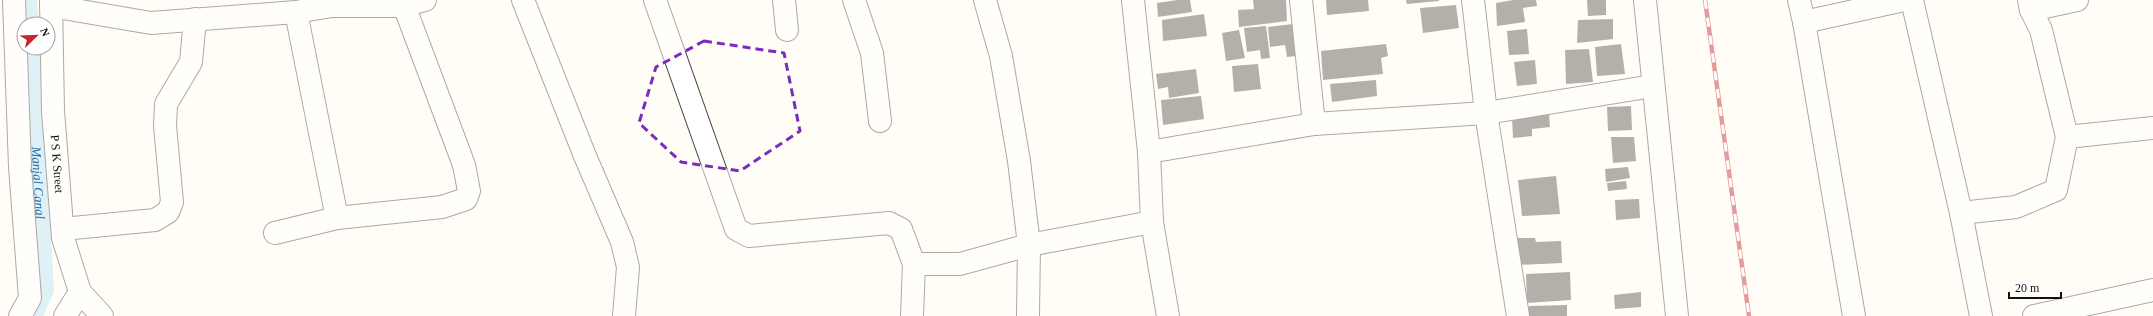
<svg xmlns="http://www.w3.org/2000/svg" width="2153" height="316" font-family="'Times New Roman',serif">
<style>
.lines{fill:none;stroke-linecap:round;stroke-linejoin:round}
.canal{stroke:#b9e0f7;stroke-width:18}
.building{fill:#5a524d}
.minor-casing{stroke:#444;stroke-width:24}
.minor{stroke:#fff;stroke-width:22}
.rail-casing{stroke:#c4262e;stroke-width:4.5}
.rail{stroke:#fff;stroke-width:3;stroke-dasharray:9;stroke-linecap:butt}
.marked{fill:none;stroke:#7b2cbf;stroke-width:3;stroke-dasharray:8 5;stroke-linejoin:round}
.labels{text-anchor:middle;stroke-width:4;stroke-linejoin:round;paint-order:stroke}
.street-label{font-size:12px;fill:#111;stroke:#fff}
.water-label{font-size:13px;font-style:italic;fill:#1768a6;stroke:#fff}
</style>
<rect width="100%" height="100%" fill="#fffdf5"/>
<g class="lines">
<g class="canal">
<path d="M28 0 30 24"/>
<path id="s1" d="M31 48 45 290 33 316"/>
</g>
</g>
<path class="building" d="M1177 0H1190L1192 12 1158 17 1157 3Z
M1253 0H1286L1287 21 1239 27 1238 10 1254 9Z
M1326 0H1368L1369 11 1327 15Z
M1406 0H1439V1L1407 4Z
M1513 0H1536L1537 6 1523 8 1525 22 1497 26 1496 3Z
M1587 0H1606V15L1588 16Z
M1456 5 1459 28 1423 33 1420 8Z
M1204 14 1207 36 1163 41 1162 20Z
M1613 19V39L1577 43 1578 20Z
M1293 24 1296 56 1287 57 1285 45 1270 47 1268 27Z
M1266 26 1270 58 1261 59 1260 50 1247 52 1244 28Z
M1527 29 1529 54 1509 55 1507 31Z
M1239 30 1245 58 1226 61 1222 33Z
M1386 44 1388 56 1381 58 1383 74 1323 80 1321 51Z
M1621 44 1625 74 1597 76 1595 47Z
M1589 49 1593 82 1566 84 1565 50Z
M1535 60 1537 84 1517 86 1514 62Z
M1258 64 1261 89 1234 92 1232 66Z
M1196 69 1199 93 1169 98 1168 87 1158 89 1156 74Z
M1376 80 1377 96 1332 102 1330 84Z
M1201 96 1204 119 1163 125 1161 100Z
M1631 106 1632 130 1608 131 1607 107Z
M1549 114 1550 127 1532 129V136L1513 138 1512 118Z
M1611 137H1634L1636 161 1613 163Z
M1628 167 1630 178 1606 182 1605 169Z
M1556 176 1560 214 1522 216 1518 180Z
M1626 181 1627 189 1608 191 1607 183Z
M1639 199 1640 218 1616 220 1615 200Z
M1516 238H1535L1536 242 1561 241 1562 263 1516 265Z
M1570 272 1571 300 1527 303 1526 274Z
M1641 292V307L1615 309 1614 295Z
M1567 305V316H1529V306Z"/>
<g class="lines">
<defs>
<g id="minor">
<path d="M14 0 20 167 30 298 20 316"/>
<path id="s2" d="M51 0 53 111 63 238 80 292 102 316"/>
<path d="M523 0 585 156 622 242 628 267 624 316"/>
<path d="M655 0 736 229 749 236 889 223 901 229 914 264H960L1029 245 1152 222"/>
<path d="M784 0 787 30"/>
<path d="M854 0 872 53 880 121"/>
<path d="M985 0 1001 56 1019 161 1029 245 1028 316"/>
<path d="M1133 0 1149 152 1152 222 1168 316"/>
<path d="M1301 0 1314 124"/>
<path d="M1473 0 1486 113 1518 316"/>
<path d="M1645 0 1677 316"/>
<path d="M1799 0 1804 22 1904 0"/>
<path d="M1912 0 1961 213 1981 316"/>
<path d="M51 6 151 23 296 12 332 6H403L425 0"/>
<path d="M2031 10 2077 0"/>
<path d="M296 12 337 218"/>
<path d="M1804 22 1854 316"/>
<path d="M2067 137 2153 128"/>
<path d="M1149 152 1314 124 1486 113 1653 86"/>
<path d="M1961 213 2016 207 2056 190 2067 137 2041 30 2031 10 2029 0"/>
<path d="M63 229 155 220 168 212 172 202 165 126 166 104 191 62 195 19"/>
<path d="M275 233 337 218 442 207 466 199 469 191 464 165 402 0"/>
<path d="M65 316 80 292"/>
<path d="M912 316 914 264"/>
<path d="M2034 316 2153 290"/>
</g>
</defs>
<use href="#minor" class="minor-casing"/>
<use href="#minor" class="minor"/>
<defs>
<path id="rail" d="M1705 0 1749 316"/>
</defs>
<use href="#rail" class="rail-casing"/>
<use href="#rail" class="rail"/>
</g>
<path d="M0 0H2153V316H0ZM704 41 784 53 800 131 740 171 681 162 639 123 656 67Z" fill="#fffdf5" fill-opacity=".55" fill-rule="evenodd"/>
<path class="marked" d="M704 41 784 53 800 131 740 171 681 162 639 123 656 67Z"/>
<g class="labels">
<g class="street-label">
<text dy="4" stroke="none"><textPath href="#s2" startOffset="164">P S K Street</textPath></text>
</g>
<g class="water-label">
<text dy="5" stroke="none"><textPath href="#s1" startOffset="135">Manjal Canal</textPath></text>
</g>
</g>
<g transform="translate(36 36) rotate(67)"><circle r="19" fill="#ffffff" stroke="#a0a0a0"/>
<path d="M0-3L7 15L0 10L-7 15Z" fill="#c4262e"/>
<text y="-6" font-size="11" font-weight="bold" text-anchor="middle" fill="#111111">N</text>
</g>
<path d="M2009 292v6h52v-6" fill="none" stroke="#111111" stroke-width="2"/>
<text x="2015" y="292" font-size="12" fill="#111111" stroke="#ffffff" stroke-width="3" paint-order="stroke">20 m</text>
</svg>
